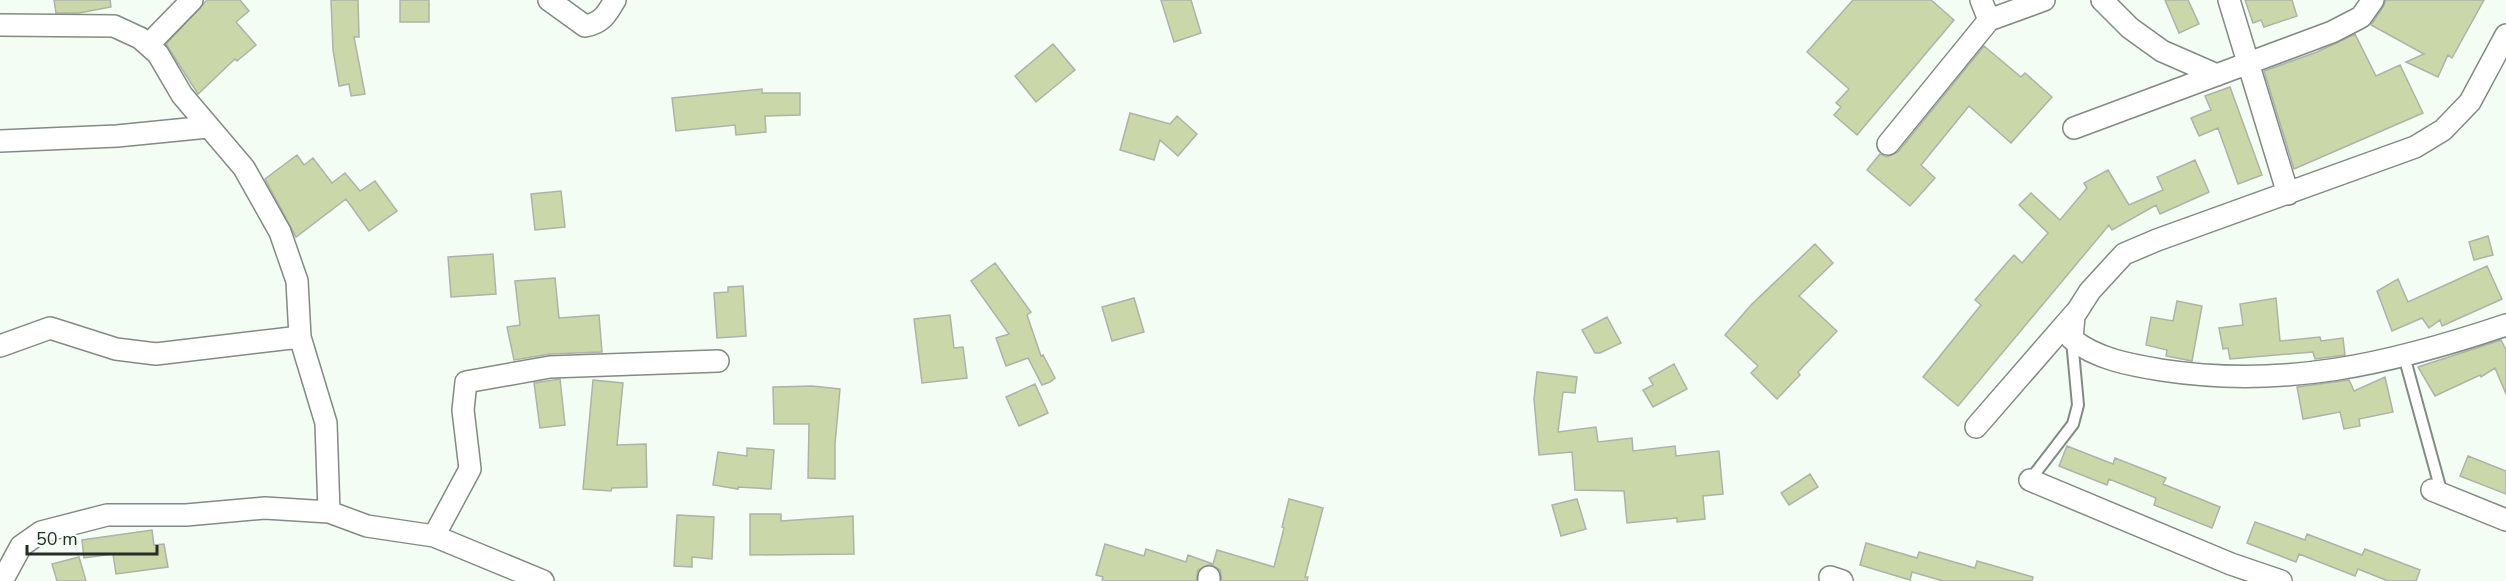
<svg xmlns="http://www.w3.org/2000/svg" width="2506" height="581" font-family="'Nunito Sans',sans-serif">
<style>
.building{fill:#c9d7a9;stroke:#aeb2a7;stroke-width:1.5}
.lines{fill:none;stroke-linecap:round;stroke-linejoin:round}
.service-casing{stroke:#828b83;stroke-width:14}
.minor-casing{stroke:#828b83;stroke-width:24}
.service{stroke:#fff;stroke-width:10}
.minor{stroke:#fff;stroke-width:21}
</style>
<rect width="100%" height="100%" fill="#f4fdf4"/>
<path class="building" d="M54 0H110L111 7 79 13H56Z
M207 0H240L249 11 236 22 256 45 237 61 235 59 198 94 166 44Z
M331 0H358L359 37H354L365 94 351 96 349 84 339 86 333 50Z
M400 0H429V22H400Z
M1161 0H1191L1201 33 1174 42Z
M1853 0H1931L1954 20 1857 135 1834 115 1841 107 1836 103 1849 89 1807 52Z
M2165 0H2188L2199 24 2179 33Z
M2245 0H2292L2297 16 2264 27 2261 20 2253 23Z
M2386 0H2484L2452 58 2448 55 2438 77 2406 62 2424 54 2371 25 2383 7Z
M2355 34 2376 76 2400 65 2423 113 2294 169 2264 71 2317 52Z
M1053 44 1075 70 1036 102 1015 76Z
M1984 46 2021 77 2025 73 2052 97 2011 143 1969 106 1921 165 1935 178 1910 206 1867 170 1880 154 1887 157 1898 152Z
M2230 87 2262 175 2238 184 2218 128 2199 136 2191 118 2211 110 2205 96Z
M762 89V93H800V115L765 116 766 132 736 135 735 125 676 131 672 98Z
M1130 113 1170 124 1177 116 1197 134 1178 156 1160 140 1154 160 1120 150Z
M297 155 304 165 313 158 332 183 345 173 360 191 375 181 397 211 369 231 346 199 296 237 265 179Z
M2195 160 2209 192 2160 214 2156 205 2112 230 2109 225 1958 406 1923 377 1981 305 1975 300 2005 265 2014 255 2022 263 2048 233 2019 205 2031 193 2060 220 2087 188 2084 183 2108 170 2129 205 2163 190 2157 177Z
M561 191 565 227 535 230 531 194Z
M2488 236 2493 255 2474 260 2469 242Z
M1815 244 1833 263 1799 296 1837 331 1798 372 1800 375 1777 399 1751 373 1758 366 1725 335 1751 305Z
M493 254 496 294 451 297 448 257Z
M995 263 1031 312 1027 315 1041 356 1043 355 1055 378 1050 382 1042 385 1028 358 1006 366 996 338 1009 334 971 281Z
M2487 266 2502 299 2442 326 2440 320 2429 328 2422 318 2392 331 2377 291 2398 279 2408 302Z
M555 278 559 318 599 315 602 352 550 354 514 360 507 327 520 325 515 281Z
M743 286 746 336 717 338 714 293 728 292V287Z
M1134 298 1144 332 1112 341 1102 307Z
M2276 298 2280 341 2320 337 2321 341 2343 338 2345 355 2315 359 2313 352 2230 359 2228 348 2223 349 2219 328 2243 325 2240 304Z
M2177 301 2202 306 2192 361 2166 356 2167 350 2146 345 2151 317 2173 321Z
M950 315 954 348 963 347 967 378 922 383 914 319Z
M1607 317 1621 343 1600 353H1595L1582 330Z
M2501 340 2506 350V394L2495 368 2481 377 2480 375 2435 396 2418 367Z
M1674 364 1687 389 1653 407 1643 390 1653 385 1649 378Z
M1537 372 1577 377 1575 393 1563 392 1558 432 1596 427 1598 442 1632 438 1633 451 1675 446 1676 456 1719 451 1723 494 1703 496 1705 519 1677 522V518L1627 523 1624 491 1575 490 1572 452 1539 455 1534 399Z
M2385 377 2393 412 2359 419 2360 426 2344 429 2340 412 2303 419 2297 387 2349 380 2354 391Z
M560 379 565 425 540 428 534 383Z
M593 380 623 383 617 445 646 444 647 487 612 488 611 491 583 489Z
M1035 384 1048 413 1019 426 1006 397Z
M812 386 840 389 835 444V479L808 478 809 424H774L773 387Z
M2067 446 2113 464 2115 458 2166 478 2163 484 2220 507 2212 528 2154 505 2156 498 2109 479 2107 485 2059 466Z
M747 448 774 450 771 489 738 487V489L713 485 718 452 747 456Z
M2468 456 2506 471V494L2460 476Z
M1810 474 1818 487 1789 505 1781 493Z
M1289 499 1323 508 1305 577H1308L1307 581H1222L1220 570 1210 564 1198 570 1196 581H1102L1103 577 1096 575 1105 544 1144 556 1146 549 1186 562 1188 555 1213 564 1217 550 1274 567 1284 528 1282 527Z
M1577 499 1586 529 1561 536 1552 505Z
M750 514H781V521L853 516 854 554 750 555Z
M677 515 714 517 712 559 692 557V567L674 566Z
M2255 522 2305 540 2307 534 2362 555 2365 549 2420 570 2416 581H2388L2358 569 2355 576 2299 554 2296 562 2247 543Z
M152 530 154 545 164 544 168 567 116 574 113 554 84 558 82 540Z
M1866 543 1917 558 1919 552 1975 568 1977 561 2033 577 2032 581H1943L1912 572 1910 580 1860 565Z
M79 557 86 581H57L52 564Z"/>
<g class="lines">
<defs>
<path id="service" d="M2404 356 2442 494
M2030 480 2073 424 2078 405 2072 340"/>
<path id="minor" d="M549 0 585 26C602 23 607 14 615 0
M1981 0 1989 20 2044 0
M2102 0 2130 28 2162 51 2217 75
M2229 0 2288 194
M0 25 114 26 140 38 158 54 182 95 244 168 280 232 297 281 300 337 326 423 329 512
M2506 35 2470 102 2443 130 2415 147 2157 240 2124 254 2090 291 2074 316 2072 339C2096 359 2131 365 2161 370 2284 389 2390 364 2506 325
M148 45 192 0
M2074 128 2332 32 2361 17 2373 0
M0 141 117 136 208 127
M1888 144 1989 20
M0 346 50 328 116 349 156 354 300 337
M1976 427 2076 312
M2030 480 2231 564 2281 581
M2432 490 2506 520
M434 536 470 469 463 410 466 382 550 367 718 361
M1830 577 1842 581
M2 581 21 546 41 532 107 515H186L265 508 329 512 367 526 434 536 543 581
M1209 581V577"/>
</defs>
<use href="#service" class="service-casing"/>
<use href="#minor" class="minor-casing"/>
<use href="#service" class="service"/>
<use href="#minor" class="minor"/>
</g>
<path d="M27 545v9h130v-9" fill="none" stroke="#282c29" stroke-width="3"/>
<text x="36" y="545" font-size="18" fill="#282c29" stroke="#f4fdf4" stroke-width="4.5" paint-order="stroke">50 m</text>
</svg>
